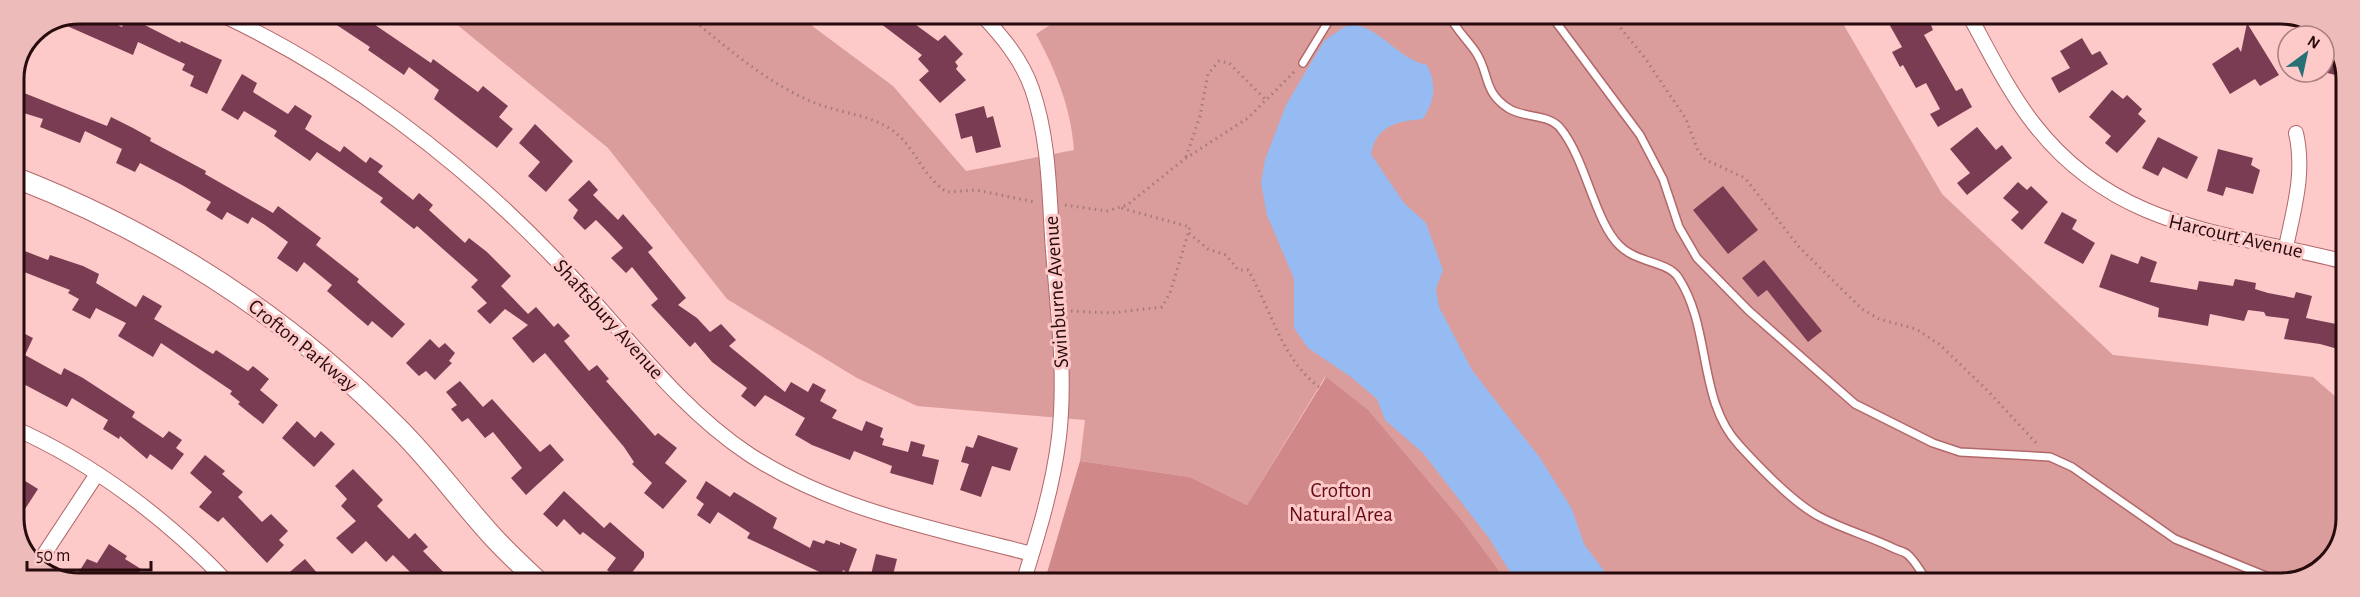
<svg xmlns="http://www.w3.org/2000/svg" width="2360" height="597" font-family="'Alegreya Sans',sans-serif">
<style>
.green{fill:#db9c9c}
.forest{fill:#d18889}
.water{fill:#96bbf3}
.building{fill:#7a3c52}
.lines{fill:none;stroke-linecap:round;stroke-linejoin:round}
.lane-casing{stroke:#b26769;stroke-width:10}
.street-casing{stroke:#b26769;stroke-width:16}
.secondary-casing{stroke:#b26769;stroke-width:22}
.path{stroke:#a47a7b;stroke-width:3;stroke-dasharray:1.5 4.5;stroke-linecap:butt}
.lane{stroke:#fff;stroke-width:7}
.street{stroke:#fff;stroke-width:14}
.secondary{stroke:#fff;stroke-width:20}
.labels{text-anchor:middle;stroke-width:6;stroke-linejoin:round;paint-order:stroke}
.street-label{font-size:21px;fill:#280b0d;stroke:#fdcac9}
.park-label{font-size:21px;fill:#640b1b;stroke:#fdcac9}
.rim{fill:none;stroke:#280b0d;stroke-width:3}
</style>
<rect width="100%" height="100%" fill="#fdcac9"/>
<path class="green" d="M444 14H796L893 86 966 171 1074 150C1071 108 1056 71 1036 34L1067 14 1838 15 1942 194 2113 355 2313 377 2345 405V531L2321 570 2281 583H1504L1499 571 1325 377 1247 505 1190 477 1080 461 1085 420 917 406 857 378 727 299 608 148Z"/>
<path class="forest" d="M1326 377 1368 410 1462 521 1499 571 1504 583H1044L1080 461 1190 477 1247 505Z"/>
<path class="water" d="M1354 25C1381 28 1398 59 1427 65 1437 85 1435 100 1423 119 1397 121 1376 126 1371 154L1404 203 1426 223 1443 270 1436 289 1439 307 1472 370 1540 458 1572 509 1584 544 1613 583H1517L1489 538 1423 453 1385 420 1377 399 1351 377 1308 348 1294 328V279L1267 215 1261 183 1265 160 1286 105 1324 41 1344 27Z"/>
<path class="building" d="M79 14H94L122 27 127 16 180 43 181 41 222 60 207 94 190 86 194 76 182 70 185 64 138 42 133 55 58 22Z
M320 14H359L431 63 433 59 478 92 483 86 508 106 499 117 513 129 497 148 434 99 439 90 409 67 404 75 368 50 370 47Z
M868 14H901L938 41 945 35 963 54 955 62 958 66 956 69 966 80 940 103 919 80 929 71 918 59 922 55Z
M1884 15H1927L1933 30 1924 35 1956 91 1962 88 1972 107 1938 127 1930 114 1940 109 1926 83 1916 88 1903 65 1900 67 1892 52 1902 47Z
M2247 23 2279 75 2260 86 2255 79 2230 94 2212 64 2238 47 2241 52Z
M2324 32 2330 36 2346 71V78L2324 72Z
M2082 38 2092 55 2100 51 2108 64 2059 93 2051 78 2070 68 2060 51Z
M242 74 257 83 253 92 288 114 295 105 312 116 305 129 323 141 340 152 344 146 366 163 370 157 383 166 378 172 413 200 419 193 433 205 429 210 465 243 469 238 487 252 511 276 501 286 528 314 536 307 554 327 558 323 570 336 564 341 589 371 597 365 609 379 606 381 655 436 658 433 677 448 665 463 687 481 663 509 644 493 652 483 632 464 634 462 624 447 545 353 533 363 512 338 528 325 505 309 490 324 477 311 487 303 471 287 478 280 417 226 414 229 380 202 383 198 317 152 310 161 274 136 277 131 244 111 238 120 221 110Z
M14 89 107 126 111 117 133 128 151 138 150 141 206 171 205 174 273 213 278 206 321 238 316 245 359 279 357 282 405 324 392 338 372 321 368 326 327 291 332 285 304 262 297 272 277 258 288 242 265 225 252 217 248 224 227 212 222 220 206 210 211 202 182 185 140 163 135 172 116 163 122 149 85 131 80 143 40 127 43 119 14 110Z
M2112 90 2123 99 2127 95 2142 109 2138 114 2146 121 2117 153 2105 143 2111 136 2089 117Z
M984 106 987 118 993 116 1001 147 976 153 972 136 961 139 955 114Z
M535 124 573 161 546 192 528 176 540 162 519 143Z
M1977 127 1996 150 2002 145 2012 158 1967 195 1957 183 1970 173 1950 149Z
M2158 137 2198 157 2187 179 2163 167 2158 176 2142 168Z
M2218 149 2253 158 2251 165 2260 170 2253 194 2226 187 2223 196 2207 191Z
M589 180 598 190 593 195 618 220 623 214 653 248 648 252 686 298 678 305 697 318 710 332 721 324 736 340 729 346 785 392 791 382 808 392 813 383 826 390 820 401 837 410 832 418 862 431 866 421 883 428 880 437 884 439 882 445 908 452 911 441 925 445 922 456 939 460 933 485 890 473 892 466 854 451 850 460 812 445 795 435 805 418 765 395 755 407 741 396 747 388 712 362 695 342 690 347 651 305 658 299 632 267 626 273 611 258 623 248 608 232 596 220 585 230 573 218 578 210 568 200Z
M2018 182 2027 190 2031 186 2048 202 2022 230 2011 220 2019 212 2003 198Z
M1723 186 1758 230 1728 254 1693 210Z
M2062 212 2077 220 2072 229 2095 243 2083 264 2044 243Z
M22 250 48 260 50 255 83 266 99 274 96 283 136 307 143 295 162 306 154 319 213 354 216 350 248 371 253 366 269 379 260 390 278 405 263 424 238 404 240 402 230 394 232 391 161 343 153 357 118 336 126 323 96 308 90 319 72 310 79 299 68 293 70 290 14 268Z
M2111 254 2138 264 2141 256 2157 262 2150 282 2197 290 2199 281 2233 286 2235 279 2256 283 2255 289 2268 293 2294 298 2296 292 2312 296 2306 318 2346 326 2345 351 2320 344 2284 339 2289 319 2266 316 2264 312 2248 310 2244 321 2210 314 2208 326 2158 317 2159 308 2099 287Z
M1764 260 1822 331 1808 342 1767 290 1758 297 1742 278Z
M17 330 33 338 25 355 61 375 64 368 83 378 135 412 132 417 163 438 169 431 182 440 176 448 184 454 172 470 150 454 147 459 120 436 119 439 103 429 108 420 72 398 67 407 14 379V338Z
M430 339 439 348 445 343 455 353 449 361 452 363 435 380 426 371 419 376 406 363Z
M460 381 483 407 492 399 540 452 550 444 564 460 526 495 511 478 522 468 493 432 485 438 468 418 462 422 451 409 457 405 446 392Z
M297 421 315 438 321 431 335 444 314 467 282 438Z
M978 435 1018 448 1010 471 992 466 981 497 960 490 969 464 961 462 966 446 973 448Z
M205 455 225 471 222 474 243 492 238 497 262 522 271 514 288 531 279 540 284 545 267 563 223 517 218 522 199 507 212 492 190 473Z
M353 469 383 500 377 506 409 539 415 533 428 547 423 551 453 582H420L393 555 386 562 366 541 352 554 336 538 356 521 341 506 347 499 335 486Z
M14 474 38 489 14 526Z
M706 481 730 497 734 492 777 518 773 528 810 548 813 540 824 544 826 540 840 545V542L857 549 848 573 843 570 838 583H824L826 575 747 538 750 533 718 512 710 524 697 515 704 504 696 498Z
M564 491 604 528 610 522 644 552V557L624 583 607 570 616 558 583 532 580 535 564 519 557 527 543 514Z
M109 544 127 556 125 559 141 569 133 582H88L77 575 87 559 97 563Z
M876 554 897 559 891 583H869Z
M305 559 325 582H278Z"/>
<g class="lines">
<defs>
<path id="lane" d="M1449 14C1455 29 1466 38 1475 51 1490 72 1482 91 1508 108 1524 119 1549 113 1561 129 1586 160 1595 223 1620 246 1637 263 1667 261 1678 277 1712 328 1697 400 1739 445 1760 468 1793 503 1820 517 1843 529 1868 536 1891 547 1896 550 1903 551 1907 554 1916 561 1922 575 1929 583
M1550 14 1640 135 1663 179 1679 227 1697 258 1749 311 1855 404 1933 443 1960 452 2050 457 2072 467 2175 539 2283 583
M1303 63 1333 14"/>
<path id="street" d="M220 14C343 71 463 162 557 261 620 326 674 405 750 455 835 510 936 529 1032 554
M981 14C1002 36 1022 60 1032 89 1050 141 1049 197 1053 251 1058 313 1066 375 1059 437 1053 487 1038 535 1023 583
M1969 15C1989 51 2008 91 2034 124 2116 230 2227 232 2346 262
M2286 247C2294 208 2305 173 2296 133
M14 428C93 463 167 519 227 582
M37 565 97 474"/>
<path id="secondary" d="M14 177C158 233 286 315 395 425 431 460 460 501 494 538 508 553 524 568 539 582"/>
</defs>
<use href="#lane" class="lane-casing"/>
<use href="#street" class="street-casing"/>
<use href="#secondary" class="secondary-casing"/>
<path class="path" d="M686 14C726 47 763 80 810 101 836 113 873 114 896 133 916 150 924 178 947 192L976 190 1035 202
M1609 14 1645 58 1686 119 1698 151 1706 160 1745 178 1800 248 1862 309 1879 319 1916 329 1939 344 1988 391 2038 445
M1186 157 1200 116 1208 74 1219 61 1229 63 1266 100
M1065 205 1107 211 1127 205 1186 158 1248 118 1295 71
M1189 233 1208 249 1226 255 1238 270H1248C1272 310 1280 357 1319 387
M1071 311 1111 313 1162 307 1170 293 1190 227 1121 208"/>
<use href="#lane" class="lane"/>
<use href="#street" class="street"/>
<use href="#secondary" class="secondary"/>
</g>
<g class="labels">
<g class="street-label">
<text transform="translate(2236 236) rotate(13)" y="7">Harcourt Avenue</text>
<text transform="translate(1056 292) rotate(-94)" y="7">Swinburne Avenue</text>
<text transform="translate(609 319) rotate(48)" y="7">Shaftsbury Avenue</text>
<text transform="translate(303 345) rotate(39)" y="7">Crofton Parkway</text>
</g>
<g class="park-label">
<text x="1341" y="497">Crofton<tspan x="1341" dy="24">Natural Area</tspan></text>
</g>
</g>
<path d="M0 0H2360V597H0ZM79 24H2281A55 55 0 0 1 2336 79V518A55 55 0 0 1 2281 573H79A55 55 0 0 1 24 518V79A55 55 0 0 1 79 24Z" fill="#ecbbba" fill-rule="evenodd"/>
<path class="rim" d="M79 24H2281A55 55 0 0 1 2336 79V518A55 55 0 0 1 2281 573H79A55 55 0 0 1 24 518V79A55 55 0 0 1 79 24Z"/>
<g transform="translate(2306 54) rotate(33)"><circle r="28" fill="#fdcac9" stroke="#a87e7e" stroke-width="1.5"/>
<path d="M0-4.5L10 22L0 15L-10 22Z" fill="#277174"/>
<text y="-9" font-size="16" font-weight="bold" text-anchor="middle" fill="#280b0d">N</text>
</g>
<path d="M27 561v9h124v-9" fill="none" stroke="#280b0d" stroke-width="3"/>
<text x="36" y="561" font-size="18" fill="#280b0d" stroke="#fdcac9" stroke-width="4.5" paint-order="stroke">50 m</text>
</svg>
